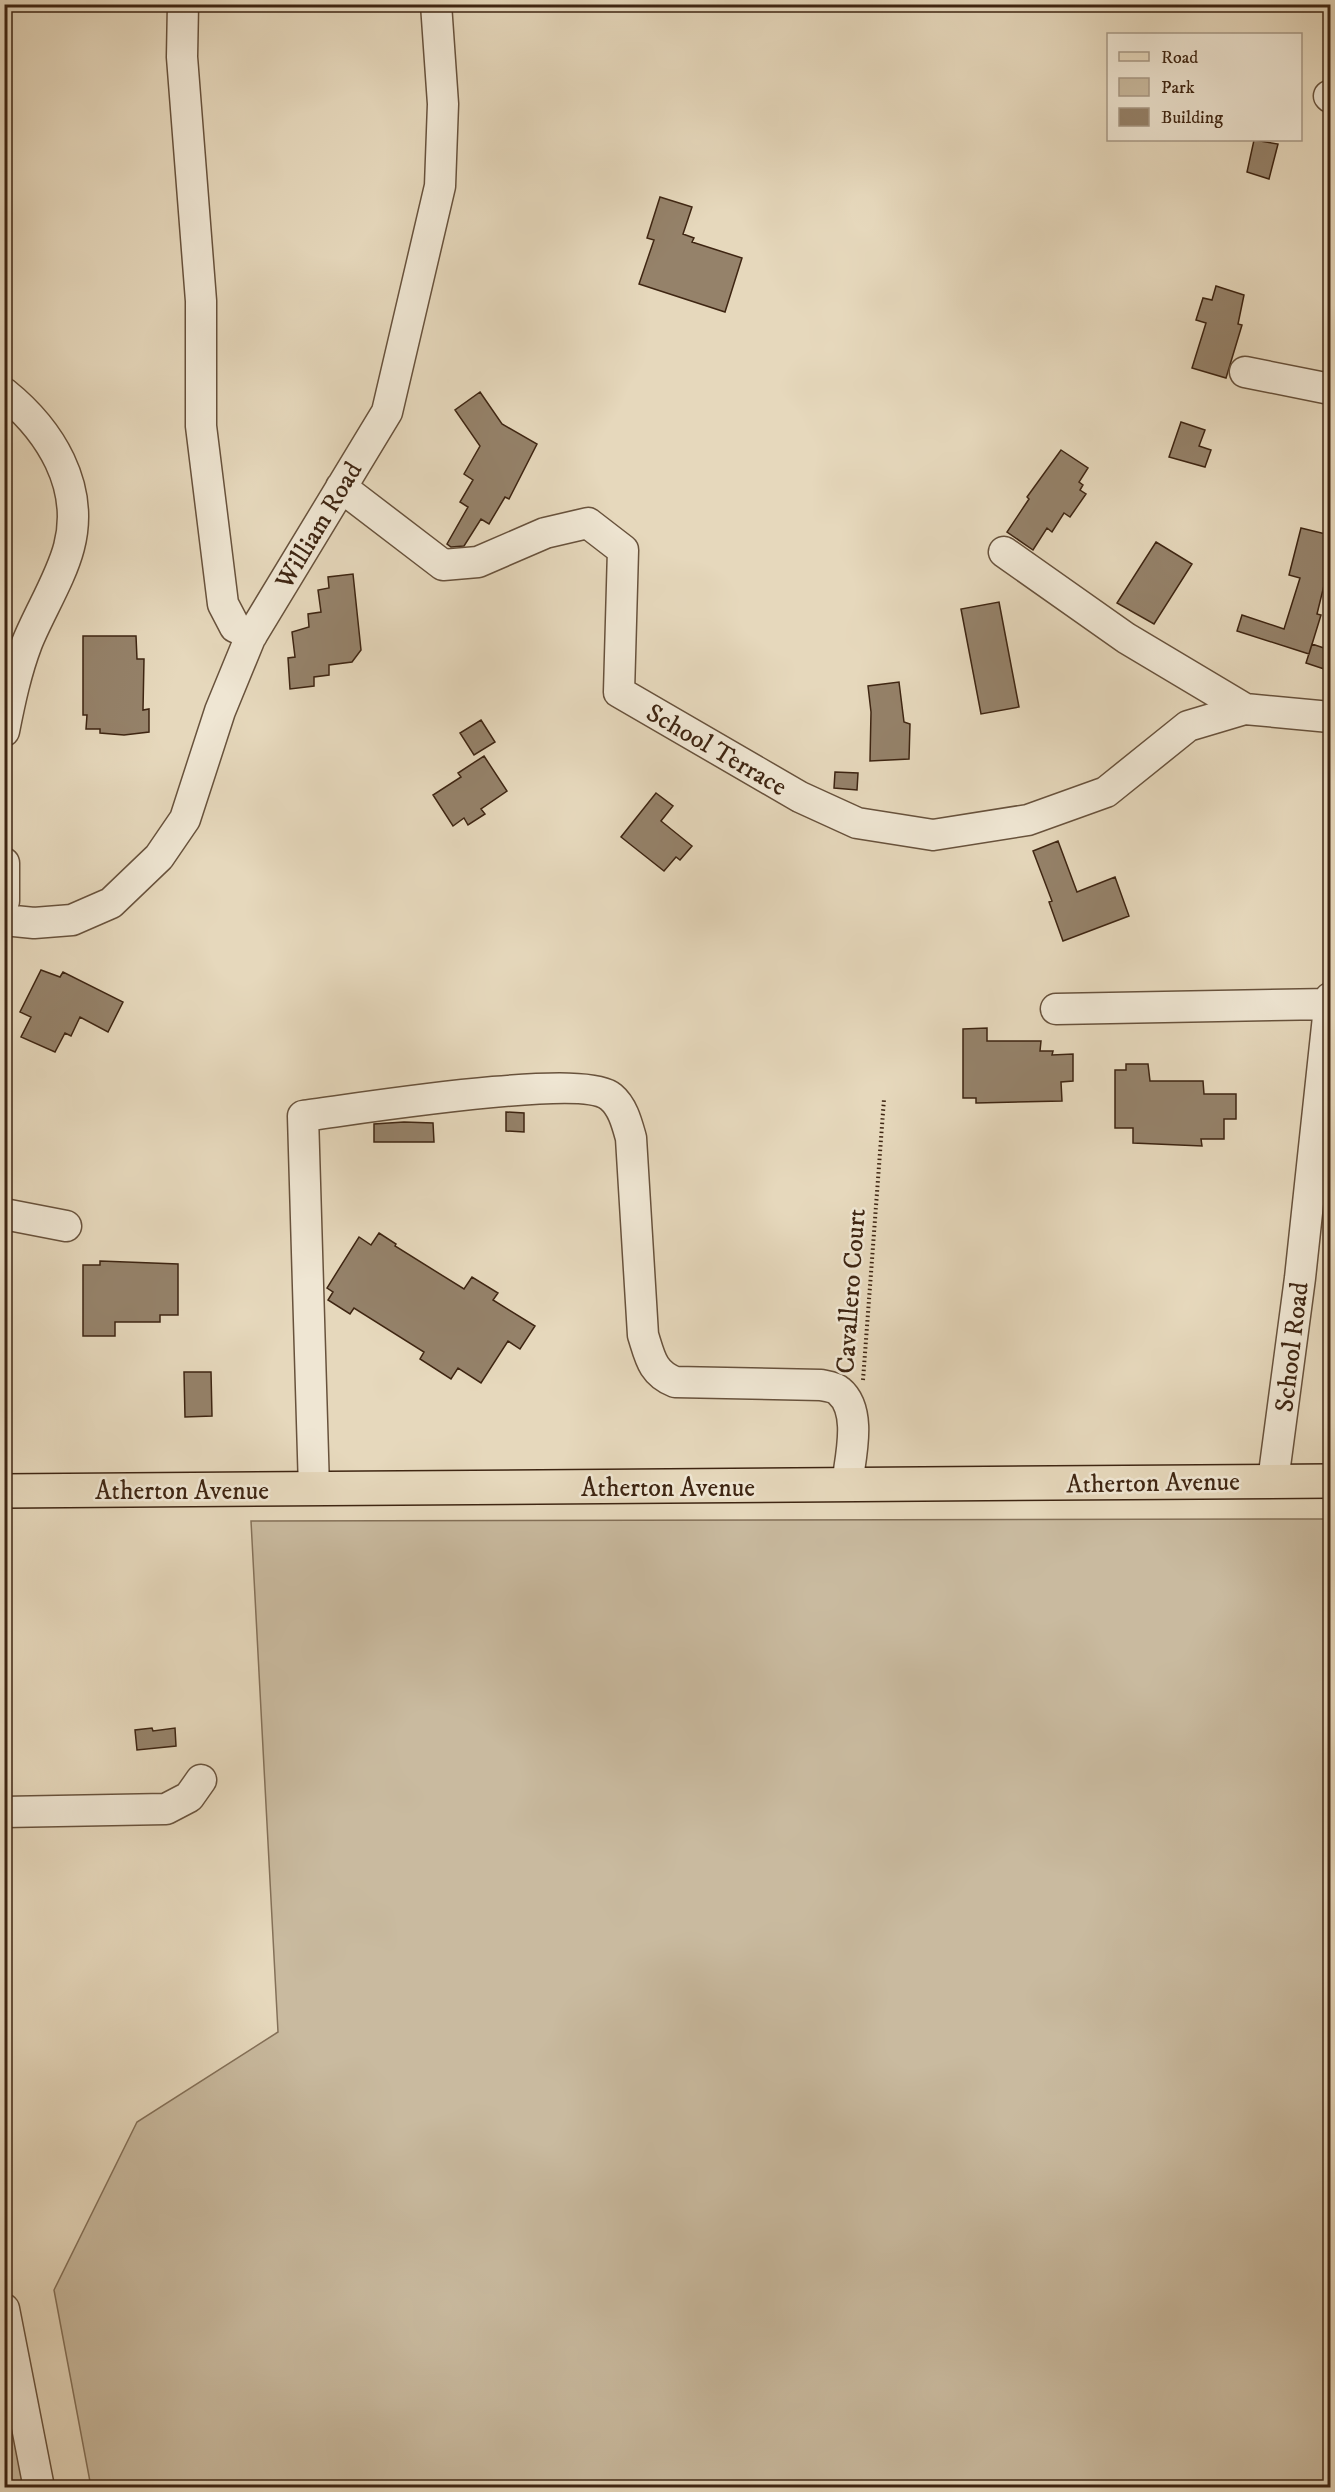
<svg xmlns="http://www.w3.org/2000/svg" width="1335" height="2492" font-family="'IM FELL DW Pica',serif">
<style>
.green{fill:#c9ba9f;stroke:#847058;stroke-width:1.5}
.building{fill:#95826a;stroke:#3e2512;stroke-width:1.5}
.lines{fill:none;stroke-linecap:round;stroke-linejoin:round}
.minor-casing{stroke:#68523c;stroke-width:33}
.major-casing{stroke:#3e2512;stroke-width:36}
.path{stroke:#3e2512;stroke-width:4;stroke-dasharray:1.5 3;stroke-linecap:butt}
.minor{stroke:#efe6d3;stroke-width:30}
.major{stroke:#e6d8bc;stroke-width:33}
.labels{text-anchor:middle;stroke-width:5;stroke-linejoin:round;paint-order:stroke}
.street-label{font-size:26px;fill:#3e2512;stroke:#efe6d3}
</style>
<rect width="100%" height="100%" fill="#e6d8bc"/>
<filter id="stains"><feTurbulence type="fractalNoise" baseFrequency=".00333" numOctaves="4"/><feColorMatrix values="0 0 0 0 .2 0 0 0 0 .09 0 0 0 0 .02 0 0 0 .5 -.17"/></filter>
<radialGradient id="worn" r=".72"><stop offset=".6" stop-color="#630" stop-opacity="0"/><stop offset="1" stop-color="#630" stop-opacity=".3"/></radialGradient>
<path class="green" d="M1330 1519V2487H91L54 2290 137 2122 278 2032 251 1521Z
M5 2309 39 2487H5Z"/>
<path class="building" d="M1254 140 1278 144 1269 179 1247 172Z
M660 197 692 207 683 234 694 238 692 242 742 258 725 312 639 284 654 240 647 238Z
M1216 286 1244 295 1238 324 1242 325 1226 378 1192 368 1206 323 1196 320 1203 298 1212 300Z
M480 392 502 424 537 444 509 499 505 497 489 524 481 519 464 546 451 547 447 544 468 507 460 502 473 480 464 474 480 446 455 410Z
M1181 422 1205 430 1199 446 1211 450 1205 467 1169 457Z
M1061 450 1088 468 1079 482 1083 485 1080 490 1086 494 1070 517 1064 513 1052 532 1047 528 1033 550 1007 532 1029 499 1027 497Z
M1301 528 1330 535V561L1317 614 1321 615 1309 654 1237 631 1242 615 1284 629 1300 578 1289 575Z
M1156 542 1192 564 1154 624 1117 603Z
M353 574 361 650 352 662 329 665V675L314 677V686L290 689 288 658 295 657 292 632 309 627 308 614 321 612 318 590 329 588 328 577Z
M999 602 1019 707 981 714 961 609Z
M83 636H136L137 659H144L143 710 149 709V732L124 735 100 733V729H86L87 715H83Z
M1312 644 1330 650 1327 670 1306 663Z
M899 682 904 722 910 724 909 759 870 761 871 712 868 686Z
M481 720 495 742 474 755 460 733Z
M484 756 507 791 481 809 485 814 468 825 464 818 453 826 433 795 461 777 458 773Z
M835 772 858 773 857 790 834 788Z
M656 793 673 806 661 821 692 846 680 860 676 857 664 871 621 837Z
M1058 841 1077 892 1115 877 1129 916 1063 941 1049 902 1052 901 1033 851Z
M41 970 60 977 63 972 123 1002 108 1032 80 1017 71 1036 65 1033 55 1052 21 1037 31 1017 20 1012Z
M987 1028V1041H1041L1040 1051H1053L1052 1055 1073 1054V1081L1061 1082 1062 1101 976 1103V1098H963V1029Z
M1126 1064H1148L1150 1081H1203L1204 1094H1236V1119H1224V1139H1201L1202 1146 1133 1143V1128H1115V1070H1126Z
M506 1112 524 1113V1132L506 1131Z
M404 1122 433 1123 434 1142H374V1124Z
M379 1233 396 1244 395 1246 464 1289 472 1277 498 1293 493 1300 535 1326 520 1349 508 1341 481 1383 458 1368 451 1379 420 1359 424 1352 354 1308 350 1314 328 1300 333 1292 327 1288 359 1237 371 1245Z
M100 1261 178 1264V1315H160V1322H115V1336H83V1265H100Z
M184 1372H211L212 1416 185 1417Z
M152 1728 153 1731 175 1728 176 1746 137 1750 135 1730Z"/>
<g class="lines">
<defs>
<path id="minor" d="M183 4 182 57 201 301V426L223 604 235 627 252 635
M1329 96 1330 97
M1245 372 1330 389
M4 393C50 430 85 486 69 547 61 578 39 613 27 643 16 672 10 701 4 731
M341 487 443 565 478 562 545 533 588 523 623 550 619 692 800 797 857 823 933 835 1028 820 1106 792 1188 726 1245 709 1330 717
M1004 552 1126 638 1245 709
M4 863V901
M4 920 34 923 72 920 111 903 159 857 185 819 220 711 250 638 387 412 440 186 443 104 436 4
M1056 1009 1330 1004
M4 1214 66 1226
M1273 1481 1300 1278 1330 998
M314 1489 303 1116C351 1110 582 1072 611 1097 623 1107 627 1124 631 1138L643 1335C650 1357 652 1373 675 1382L821 1385C826 1386 835 1387 839 1391 863 1411 850 1458 847 1485
M4 1812 166 1809 189 1797 201 1780
M4 2309 39 2488"/>
<path id="major" d="M4 1491 1330 1481"/>
</defs>
<use href="#minor" class="minor-casing"/>
<use href="#major" class="major-casing"/>
<path class="path" d="M863 1380 884 1099"/>
<use href="#minor" class="minor"/>
<use href="#major" class="major"/>
</g>
<g class="labels">
<g class="street-label">
<text transform="translate(318 525) rotate(-59)" y="9">William Road</text>
<text transform="translate(717 749) rotate(30)" y="9">School Terrace</text>
<text transform="translate(850 1291) rotate(-86)" y="9">Cavallero Court</text>
<text transform="translate(1291 1347) rotate(-83)" y="9">School Road</text>
<text transform="translate(1153 1482) rotate(-1)" y="9">Atherton Avenue</text>
<text x="668" y="1496">Atherton Avenue</text>
<text x="182" y="1499">Atherton Avenue</text>
</g>
</g>
<rect width="1335" height="2492" fill="none" stroke="#e6d8bc" stroke-width="24"/>
<rect x="6" y="6" width="1323" height="2480" fill="none" stroke="#3e2512" stroke-width="3"/>
<rect x="12" y="12" width="1311" height="2468" fill="none" stroke="#3e2512" stroke-width="1.5"/>
<rect x="1107" y="33" width="195" height="108" fill="#efe6d3" stroke="#a89986" stroke-width="1.5"/>
<rect x="1119" y="52" width="30" height="9" fill="#e6d8bc" stroke="#a89986" stroke-width="1.5"/>
<text x="1161" y="63" font-size="18" fill="#3e2512">Road</text>
<rect x="1119" y="78" width="30" height="18" fill="#c9ba9f" stroke="#a89986" stroke-width="1.5"/>
<text x="1161" y="93" font-size="18" fill="#3e2512">Park</text>
<rect x="1119" y="108" width="30" height="18" fill="#95826a" stroke="#a89986" stroke-width="1.5"/>
<text x="1161" y="123" font-size="18" fill="#3e2512">Building</text>
<rect width="100%" height="100%" filter="url(#stains)"/>
<rect width="100%" height="100%" fill="url(#worn)"/>
</svg>
